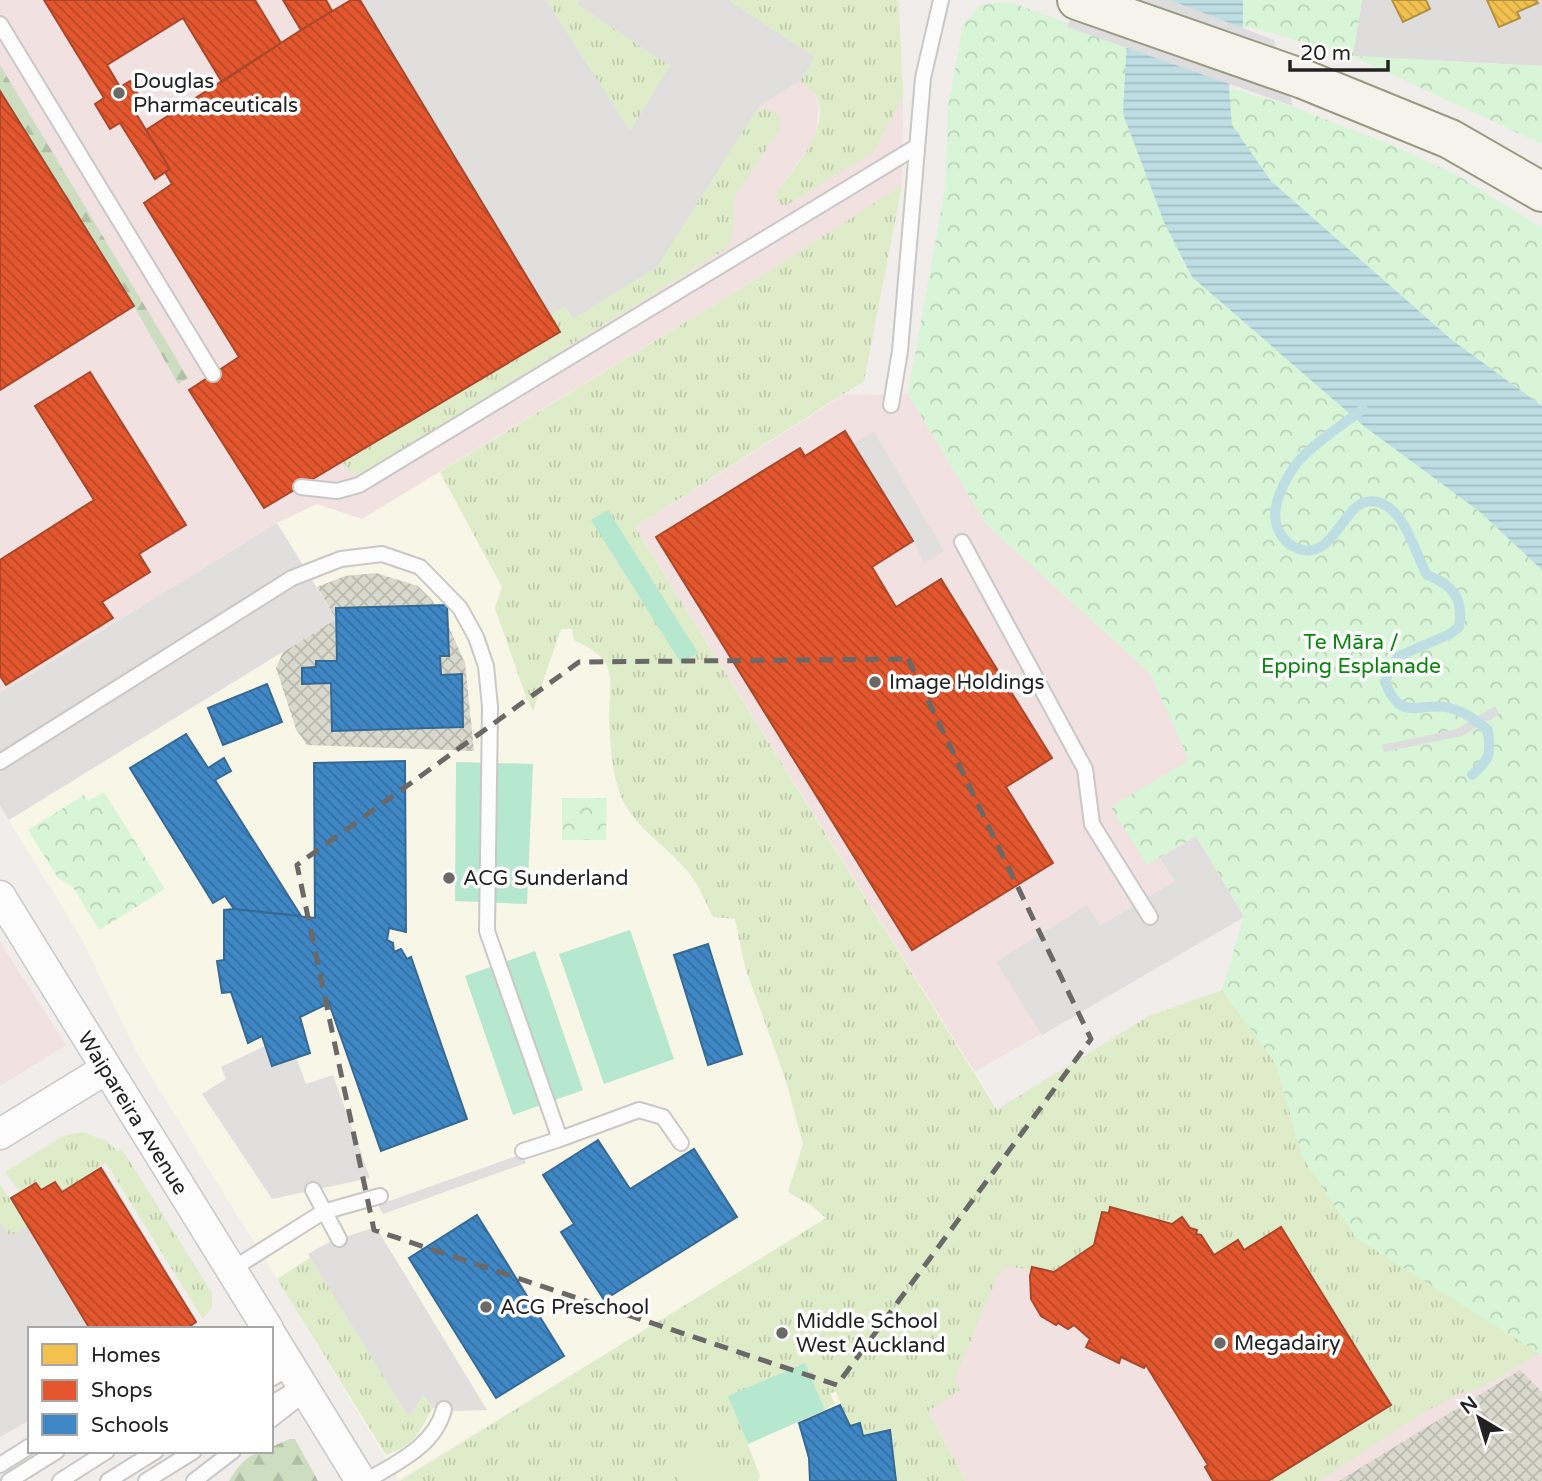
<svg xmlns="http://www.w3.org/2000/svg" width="1542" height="1481" font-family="'Varela Round',sans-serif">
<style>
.residential{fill:#dfdddc}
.commercial{fill:#f1e1e1}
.education{fill:#f8f6e7}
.construction{fill:url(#construction-cross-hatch)}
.grass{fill:url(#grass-tufts)}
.forest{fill:url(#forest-firs)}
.park{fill:url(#park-crowns)}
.garden{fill:#dfecc9}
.pitch{fill:#b6e7cf}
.parking{fill:#e0dfde}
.water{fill:url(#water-rules)}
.pier{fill:#dedddd}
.homes{fill:url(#homes-back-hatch);stroke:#b49141;stroke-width:2}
.shops{fill:url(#shops-back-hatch);stroke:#aa472a;stroke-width:2}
.schools{fill:url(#schools-back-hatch);stroke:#366994;stroke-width:2}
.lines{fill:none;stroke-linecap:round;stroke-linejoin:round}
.stream{stroke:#bedee3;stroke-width:10}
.lane-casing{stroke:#c9c8c6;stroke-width:18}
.street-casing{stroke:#c9c8c6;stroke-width:33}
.secondary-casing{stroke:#9a9a81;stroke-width:42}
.lane{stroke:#fdfcfc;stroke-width:14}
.street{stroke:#fdfcfc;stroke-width:30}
.secondary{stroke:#f4f4ed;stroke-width:38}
.marked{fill:none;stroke:#6a6968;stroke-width:5;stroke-dasharray:14 9;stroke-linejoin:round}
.poi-dot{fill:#6a6968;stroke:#fff;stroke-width:2.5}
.labels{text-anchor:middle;stroke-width:7;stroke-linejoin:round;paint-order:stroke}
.poi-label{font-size:21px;fill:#222;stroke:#fff;text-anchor:start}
.park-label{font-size:21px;fill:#09860c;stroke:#fff}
.street-label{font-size:21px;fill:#222;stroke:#fff}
</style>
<defs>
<pattern id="construction-cross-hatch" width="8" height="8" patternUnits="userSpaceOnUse" patternTransform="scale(1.75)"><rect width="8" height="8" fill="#d9d8cc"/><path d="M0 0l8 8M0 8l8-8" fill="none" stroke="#bab9af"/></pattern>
<pattern id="grass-tufts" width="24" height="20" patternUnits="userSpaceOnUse" patternTransform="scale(1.75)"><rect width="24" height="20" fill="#dfecc9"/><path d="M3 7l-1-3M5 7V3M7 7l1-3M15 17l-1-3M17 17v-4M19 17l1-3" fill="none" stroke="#bfcaac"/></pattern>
<pattern id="forest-firs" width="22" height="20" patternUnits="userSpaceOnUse" patternTransform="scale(1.75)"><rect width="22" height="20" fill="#cddec0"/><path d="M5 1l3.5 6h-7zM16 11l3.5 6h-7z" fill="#b0bea5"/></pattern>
<pattern id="park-crowns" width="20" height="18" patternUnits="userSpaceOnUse" patternTransform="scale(1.75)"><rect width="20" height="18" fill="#d9f5d7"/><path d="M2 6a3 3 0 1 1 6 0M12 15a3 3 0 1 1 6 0" fill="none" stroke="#bad2b8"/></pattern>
<pattern id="water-rules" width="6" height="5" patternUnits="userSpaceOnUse" patternTransform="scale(1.75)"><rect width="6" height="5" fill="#bedee3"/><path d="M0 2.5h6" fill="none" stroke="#a3bec2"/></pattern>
<pattern id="homes-back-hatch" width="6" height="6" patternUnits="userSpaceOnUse" patternTransform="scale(1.75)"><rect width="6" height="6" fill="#f2c14e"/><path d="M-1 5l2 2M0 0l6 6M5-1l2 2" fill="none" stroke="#cfa644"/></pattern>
<pattern id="shops-back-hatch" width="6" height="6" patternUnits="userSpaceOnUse" patternTransform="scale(1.75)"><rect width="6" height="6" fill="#e4572e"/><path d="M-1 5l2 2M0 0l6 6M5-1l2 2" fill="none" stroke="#b84827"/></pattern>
<pattern id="schools-back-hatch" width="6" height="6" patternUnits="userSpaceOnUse" patternTransform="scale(1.75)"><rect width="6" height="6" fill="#3f88c5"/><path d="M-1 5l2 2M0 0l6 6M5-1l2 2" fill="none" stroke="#346fa0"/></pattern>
</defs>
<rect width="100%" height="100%" fill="#f0edea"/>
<path class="residential" d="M1362 0H1542V66L1352 56Z"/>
<path class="commercial" d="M0 0H546L630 131 580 0H728L814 93 818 104 816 137 775 195 874 152 903 97 902 185 761 276 362 520 317 504 277 523 0 693Z
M908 394 986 524 1150 673 1189 760 1147 865 1196 836 1244 917 974 1072 635 527 843 395Z
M0 942 66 1045 0 1086Z
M1149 1016 1542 1355V1481H966L928 1411 840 1206Z"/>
<path class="education" d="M761 276 843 395 635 527 998 1110 928 1411 966 1481H679L674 1312 399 1480 277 1279 139 1057 80 936 0 806V693L277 523 317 504 362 519Z"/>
<path class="construction" d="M376 573 418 586 432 600 447 623 465 663 474 751 307 745 296 729 276 668 283 652 336 619 317 587 345 576Z
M1520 1370 1542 1392V1481H1339Z"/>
<path class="grass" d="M546 0H580L578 4 670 66 630 131Z
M728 0H897L899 3 903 97 874 152 785 206 780 204 775 195C792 171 838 122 813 92 809 88 804 85 800 81L815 57Z
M763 109 774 111 781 120 779 131 736 195C730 213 738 233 726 249L360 475 349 471 343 462 560 333 550 315 565 306 573 318 656 267 755 111Z
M902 185 864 381 635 527 997 1110 1149 1016 1222 990 1276 1064 1303 1158 1536 1292 1542 1355 1539 1353 1494 1381 1479 1388 1458 1394 1421 1414 1319 1481H1268L1391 1405 1281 1227 1244 1250 1238 1240 1214 1255 1201 1235 1196 1234 1197 1230 1111 1207 1109 1213 1102 1212 1094 1245 1054 1272 1032 1267 1031 1270 1006 1266 995 1282 954 1381 961 1389 928 1411 966 1481H896L890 1431 863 1436 860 1423 850 1426 836 1392 830 1393 835 1404 825 1410 805 1363 729 1396 760 1476 679 1450V1481H400L826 1218 812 1206 788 1192 803 1144 786 1081 745 967 735 919 713 917C707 906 703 894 696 883 676 850 634 831 620 794 611 769 610 740 609 714 609 698 613 681 607 666 602 653 585 646 574 640L572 629H561L533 711 525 694 495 608 502 587 440 472 761 276Z
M82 1132 107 1141 117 1151 122 1149 212 1293V1307L203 1319 106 1163 62 1192 55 1182 41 1190 36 1183 20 1192 5 1172 63 1136Z
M0 1184 27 1226 10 1237 0 1222Z
M311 1257 406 1413 414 1410 423 1395 433 1408C417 1435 416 1444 386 1455L277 1279Z"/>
<path class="forest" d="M0 65 188 378 178 384 134 306 0 91Z
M290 1439H295L318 1481H229C240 1463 249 1451 271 1451V1447Z"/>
<path class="park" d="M1243 0H1362L1353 56 1542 66V144L1352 56 1243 25Z
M1010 2 1128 45 1123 114 1164 222 1192 277 1365 427 1480 512 1542 570V1355L1356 1238 1303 1158 1276 1064 1222 990 1244 916 1196 836 1147 865 1111 807 1189 760 1150 673 986 524 908 394 945 189 948 107 963 25 981 4Z
M1229 88 1294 107 1389 144 1457 175 1542 228V406L1452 340 1271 181 1232 125Z
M104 792 165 889 99 930 73 887 58 878 28 830 84 795 88 801Z
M562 798H607L606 840H562Z"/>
<path class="garden" d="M678 1448 760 1476 758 1481H678Z"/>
<path class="pitch" d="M608 510 698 653 681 663 591 520Z
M456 762 533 764 527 904 455 901Z
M630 930 674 1059 604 1084 559 954Z
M535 951 583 1090 513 1115 465 976Z
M805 1363 825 1410 748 1444 728 1396Z"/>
<path class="parking" d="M360 0H546L630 131 670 66 577 4 580 0H728L815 57 800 81 759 106 657 267 573 319 565 306 550 315Z
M874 432 944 551 924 563 913 541 853 444Z
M277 523 336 619 9 820 0 806V693Z
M1196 836 1244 917 1042 1035 996 962 1087 905 1100 926 1175 881 1160 858Z
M265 1046 272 1065 296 1057 306 1084 333 1075 370 1178 272 1199 202 1094 226 1079 221 1067Z
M522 1154 526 1163 383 1214 378 1205Z
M0 1222 10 1236 27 1226 90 1329H30V1420L0 1437Z
M376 1227 487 1410 458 1411 433 1408 423 1395 414 1410 409 1415 406 1413 308 1254 329 1242Z"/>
<path class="water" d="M1129 0H1243V25L1229 87 1232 125 1271 181 1452 340 1542 406V570L1480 512 1365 427 1192 277 1164 222 1123 114Z"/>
<path class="pier" d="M1078 0H1170L1274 40 1293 106 1067 27Z
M1495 706 1499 714 1462 736 1384 752 1382 745 1457 729Z"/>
<path class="homes" d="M1392 0H1426L1430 9 1403 22Z
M1487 0H1536L1538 3 1517 12 1520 18 1499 27Z"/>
<path class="shops" d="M44 0H255L281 43 222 82 183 18 107 65 120 87 130 81 145 106 135 112 170 169 155 179 120 123 110 129 95 104 104 98Z
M283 0H326L332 11 301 30Z
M351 0H360L560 332 264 508 189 390 239 357 144 203 172 184 165 172 170 169 146 130 301 30Z
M0 91 134 306 0 390Z
M90 372 186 525 139 554 150 572 102 602 113 618 6 685 0 676V560L94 500 35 406Z
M845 431 913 541 872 567 896 607 941 579 1052 758 1006 787 1053 863 912 950 656 537 800 448 805 456Z
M101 1168 196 1322 186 1329H90L11 1198 36 1183 41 1190 55 1182 62 1192Z
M1110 1207 1172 1224 1182 1217 1190 1228 1197 1230 1196 1234 1201 1235 1214 1255 1238 1240 1244 1250 1281 1227 1391 1405 1268 1481H1213L1205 1467 1208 1465 1146 1365 1144 1368 1121 1357 1119 1363 1086 1347 1090 1339 1074 1325 1068 1329 1058 1323 1056 1325 1041 1316 1031 1299 1030 1276 1032 1267 1054 1272 1094 1245 1102 1212 1109 1213Z"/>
<path class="schools" d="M447 605 449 656H440L441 675 462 674 463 727 332 731 331 683 302 684V668L316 667V661H337L336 608Z
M267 684 282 722 223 745 208 708Z
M186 734 208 768 224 758 231 771 215 780 301 916 234 909 225 896 213 903 130 768Z
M405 761 406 932 389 928 387 940 393 943 394 952 401 949 407 959 411 957 467 1119 381 1151 329 1003 300 1017 310 1053 272 1066 262 1036 248 1043 231 992 222 993 217 961 224 960V910L234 909 315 918 314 763Z
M708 944 742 1054 708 1065 674 955Z
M598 1140 630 1189 694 1149 737 1217 604 1300 561 1232 574 1224 543 1175Z
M477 1215 564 1356 496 1398 409 1258Z
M840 1405 850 1426 860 1423 863 1436 890 1430 896 1481H810L809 1458 799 1423Z"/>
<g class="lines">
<path class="stream" d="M1363 409C1344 424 1311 445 1297 463 1285 479 1270 507 1277 526 1281 538 1289 547 1303 550 1339 556 1344 493 1378 502 1406 510 1414 552 1427 575 1453 585 1464 598 1459 627L1450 634 1399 656 1391 667 1385 682C1402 725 1419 700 1450 708 1465 712 1476 720 1488 730 1491 755 1490 759 1472 775"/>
<defs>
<path id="lane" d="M0 24 213 374
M891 405 900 351 923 78 941 0
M301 487 337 491 359 485 916 147
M962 542 1085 769 1092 824 1150 917
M0 762 292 578 341 559 382 554 420 567 460 608 476 637 486 666 490 707 487 931 560 1139 523 1151
M560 1139 639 1110 663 1117 681 1143
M313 1190 339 1239
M231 1270 323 1212 380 1196
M271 1379 291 1367
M271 1404 302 1385
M271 1420 307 1392
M0 1465 30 1446
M9 1481 57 1451
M60 1481 107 1451
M108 1481 156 1451
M146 1481 194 1451
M194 1481 233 1451
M366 1481C396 1463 435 1446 444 1409"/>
<path id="street" d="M0 896 268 1329
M0 1134 106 1069
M271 1335 361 1481"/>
<path id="secondary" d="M1077 0 1303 79 1450 139 1542 192"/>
</defs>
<use href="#lane" class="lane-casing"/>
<use href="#street" class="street-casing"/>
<use href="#secondary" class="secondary-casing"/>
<use href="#lane" class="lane"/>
<use href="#street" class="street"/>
<use href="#secondary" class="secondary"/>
</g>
<path class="marked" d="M908 659 1091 1039 837 1385 374 1230 297 865 579 662Z"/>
<g class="poi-dot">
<circle cx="119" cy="93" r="7"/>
<circle cx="875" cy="682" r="7"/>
<circle cx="449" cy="878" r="7"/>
<circle cx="486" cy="1307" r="7"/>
<circle cx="782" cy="1333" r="7"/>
<circle cx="1220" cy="1343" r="7"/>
</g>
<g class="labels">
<g class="poi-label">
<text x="133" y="88">Douglas<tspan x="133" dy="24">Pharmaceuticals</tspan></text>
<text x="889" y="689">Image Holdings</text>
<text x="463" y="885">ACG Sunderland</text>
<text x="500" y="1314">ACG Preschool</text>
<text x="796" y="1328">Middle School<tspan x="796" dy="24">West Auckland</tspan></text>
<text x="1234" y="1350">Megadairy</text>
</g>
<g class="park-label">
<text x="1351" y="649">Te Māra /<tspan x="1351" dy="24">Epping Esplanade</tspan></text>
</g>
<g class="street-label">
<text transform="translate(133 1113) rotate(58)" y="7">Waipareira Avenue</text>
</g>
</g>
<rect x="28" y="1327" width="245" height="126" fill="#ffffff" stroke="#a7a7a7" stroke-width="2"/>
<rect x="42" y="1344" width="35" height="21" fill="#f2c14e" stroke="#a7a7a7" stroke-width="2"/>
<text x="91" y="1362" font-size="21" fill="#222222">Homes</text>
<rect x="42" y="1380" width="35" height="21" fill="#e4572e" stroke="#a7a7a7" stroke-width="2"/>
<text x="91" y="1397" font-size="21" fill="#222222">Shops</text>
<rect x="42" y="1414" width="35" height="21" fill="#3f88c5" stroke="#a7a7a7" stroke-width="2"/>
<text x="91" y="1432" font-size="21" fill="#222222">Schools</text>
<g transform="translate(1479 1418) rotate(322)" stroke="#ffffff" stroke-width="5" paint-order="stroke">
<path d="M0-5L12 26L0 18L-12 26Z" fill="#222222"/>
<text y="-10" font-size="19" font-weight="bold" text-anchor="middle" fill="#222222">N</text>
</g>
<path d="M1290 60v10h98v-10" fill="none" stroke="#222222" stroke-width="3.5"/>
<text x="1300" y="60" font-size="21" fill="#222222" stroke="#ffffff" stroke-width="5" paint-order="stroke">20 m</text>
</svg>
